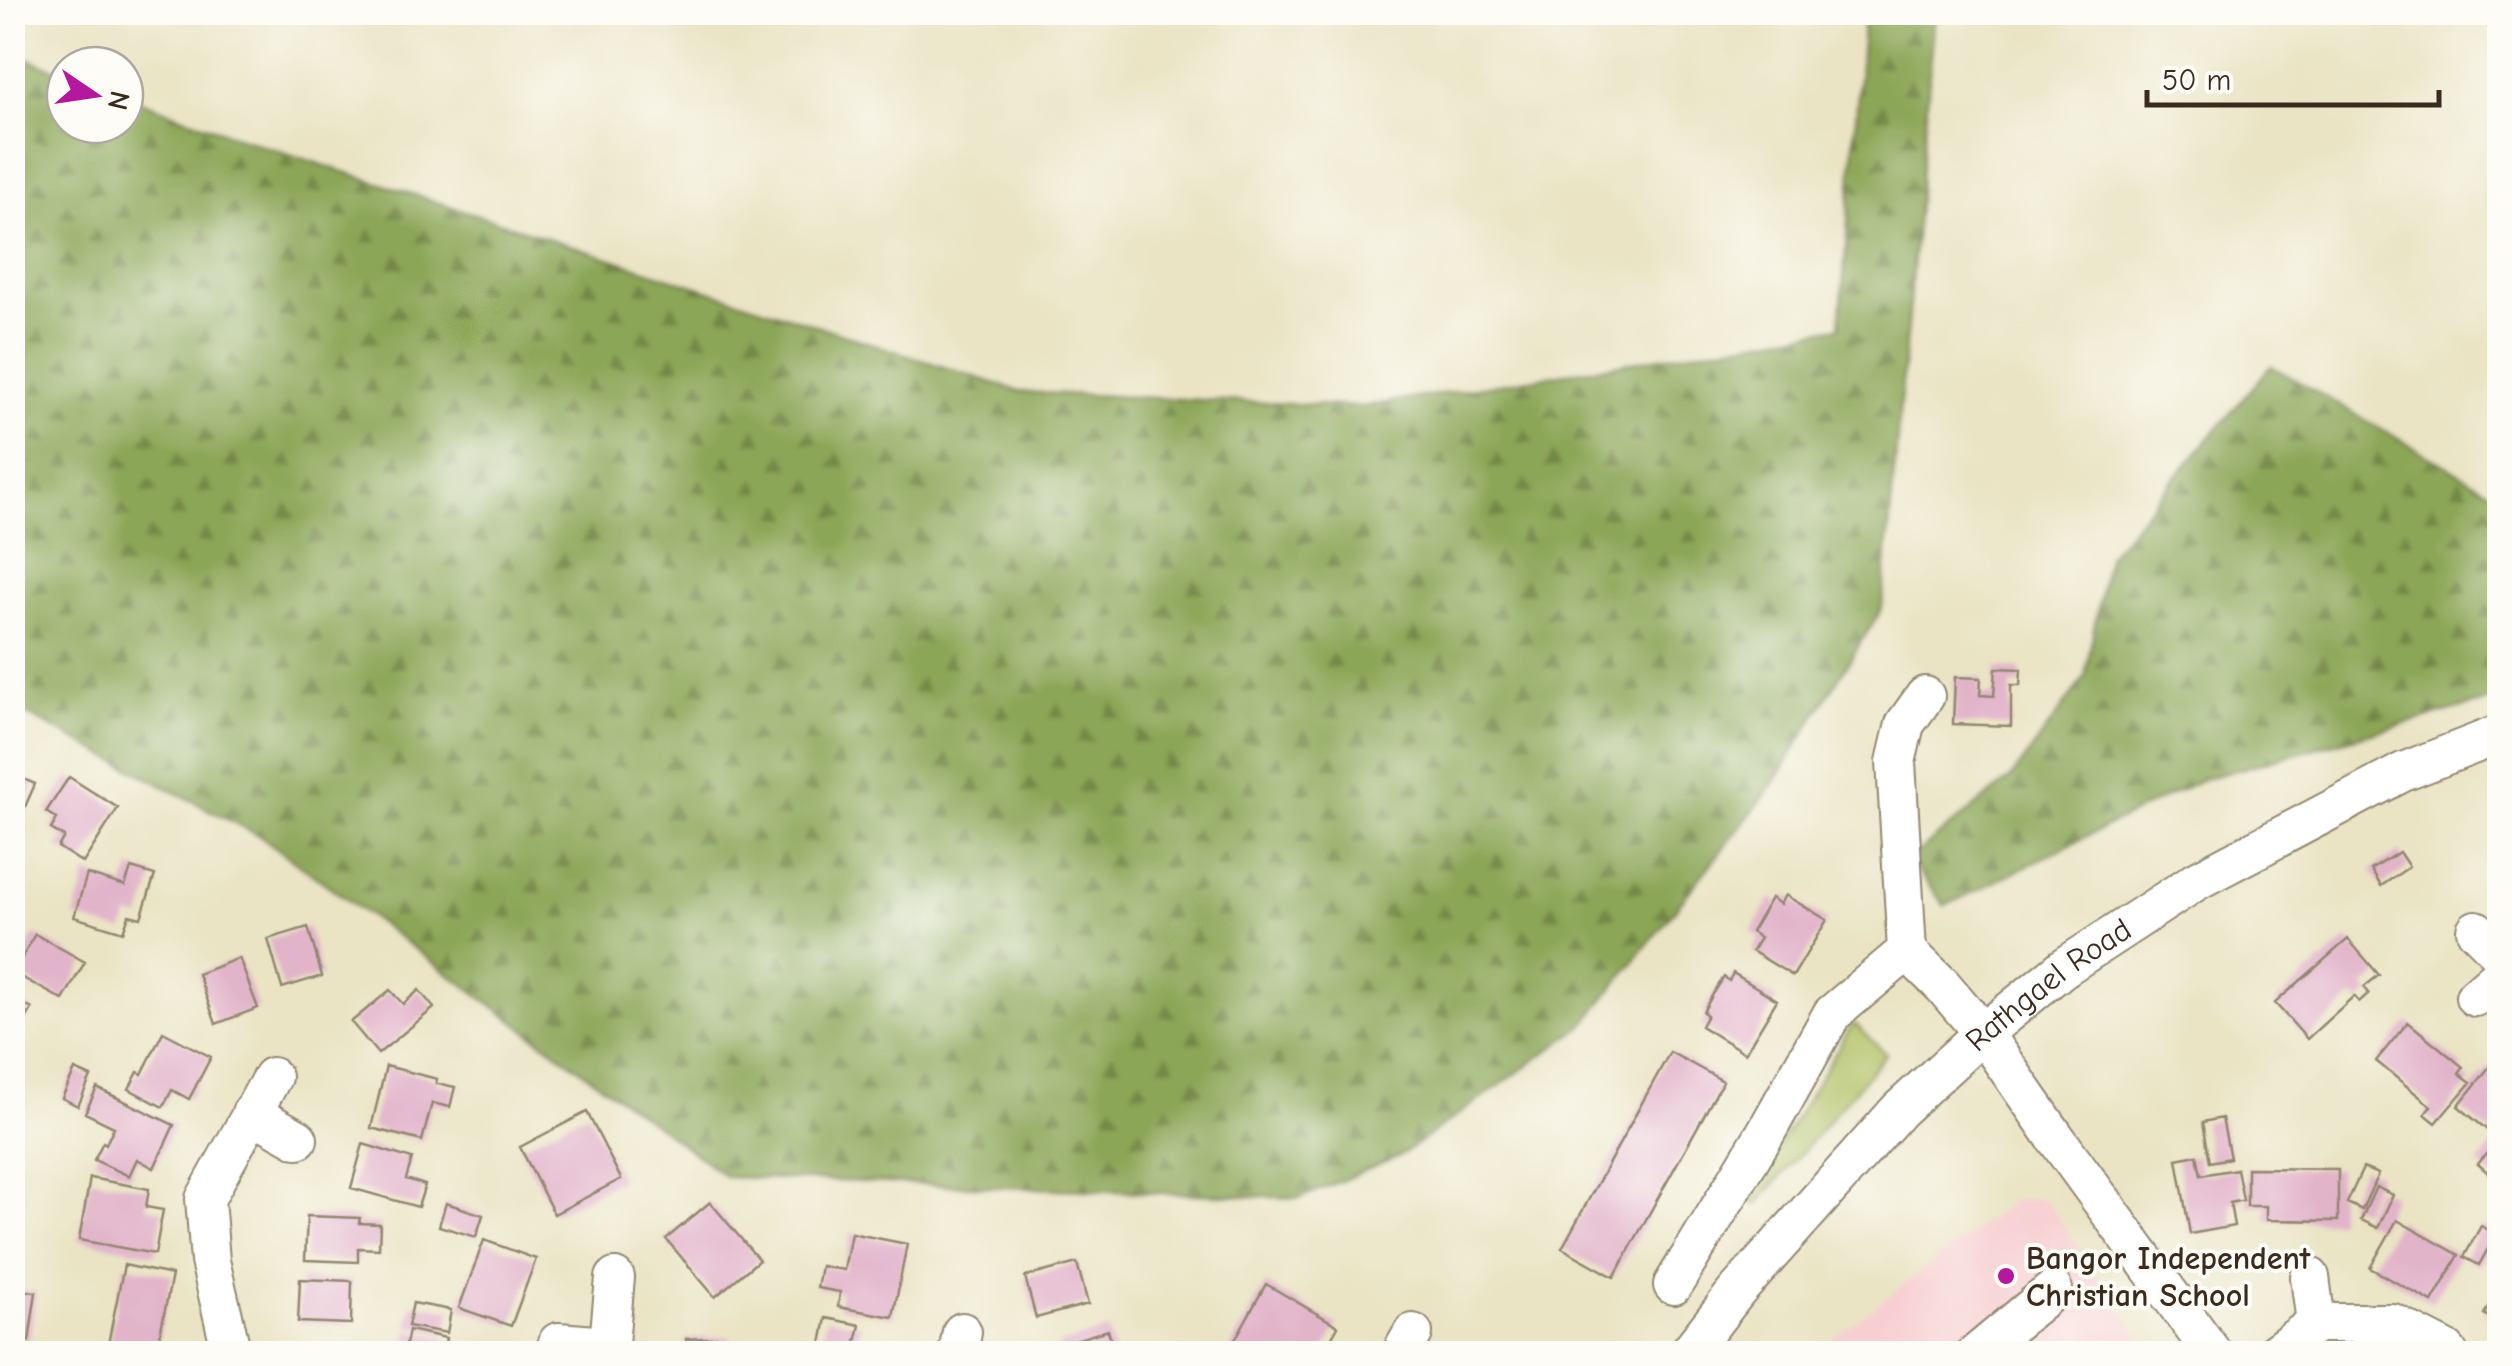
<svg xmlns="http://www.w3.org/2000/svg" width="2512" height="1366" font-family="'Comic Neue',sans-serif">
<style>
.built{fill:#f7cfd2}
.grass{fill:#afbf61;stroke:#757440;stroke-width:2.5}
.forest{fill:url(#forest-firs);stroke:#63683a;stroke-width:2.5}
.building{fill:#e2b4ca}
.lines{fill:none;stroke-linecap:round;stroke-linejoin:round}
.minor-casing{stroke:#928771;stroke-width:42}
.minor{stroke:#fff;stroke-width:38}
.poi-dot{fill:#b5179e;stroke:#fdfcf7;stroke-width:4}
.labels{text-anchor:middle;stroke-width:8;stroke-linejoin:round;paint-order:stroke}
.street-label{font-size:32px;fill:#3b2a1e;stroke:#fdfcf7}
.poi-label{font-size:32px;font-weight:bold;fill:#3b2a1e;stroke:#fdfcf7;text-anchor:start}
</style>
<defs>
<pattern id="forest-firs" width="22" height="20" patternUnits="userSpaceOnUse" patternTransform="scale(2.5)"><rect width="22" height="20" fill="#8ba657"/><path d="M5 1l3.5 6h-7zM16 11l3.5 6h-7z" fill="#738747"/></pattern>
</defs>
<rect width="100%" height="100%" fill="#fdfcf7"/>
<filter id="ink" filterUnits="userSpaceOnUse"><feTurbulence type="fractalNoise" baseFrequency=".01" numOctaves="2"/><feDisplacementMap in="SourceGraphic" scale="20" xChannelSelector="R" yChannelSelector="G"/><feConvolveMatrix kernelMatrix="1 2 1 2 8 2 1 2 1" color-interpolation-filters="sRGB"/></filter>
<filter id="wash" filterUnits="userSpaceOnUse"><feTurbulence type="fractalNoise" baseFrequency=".0048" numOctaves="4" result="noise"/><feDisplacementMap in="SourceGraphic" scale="40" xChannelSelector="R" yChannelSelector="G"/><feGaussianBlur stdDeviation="2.25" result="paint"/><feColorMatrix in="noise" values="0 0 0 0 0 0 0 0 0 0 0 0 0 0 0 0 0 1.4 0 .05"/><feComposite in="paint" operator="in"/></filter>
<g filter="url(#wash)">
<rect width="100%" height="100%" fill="#eae4c4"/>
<path class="built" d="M2033 1198 2047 1201 2150 1353 1813 1354 2014 1200Z"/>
<path class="grass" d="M1855 1024 1886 1054 1756 1205 1747 1199 1850 1028Z"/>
<path class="forest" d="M1864 13H1935L1882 608 1771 788 1582 1027 1400 1156 1300 1198 727 1177 263 838 13 707V53L65 73V125H125V95L237 137 1021 392 1362 407 1840 327Z
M2271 366 2499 496V698L2203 779 1945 906 1909 860 2012 777 2085 677 2107 557Z"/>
<g id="blocks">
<path class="building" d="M1996 668 2021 669 2020 685H2011V726L1953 724 1955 677 1981 678 1980 695 1994 696Z
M12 774 35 784 15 830 12 828Z
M69 777 118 808 83 863 58 847 64 837 51 829 57 819 46 812Z
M2399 852 2409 867 2381 886 2371 870Z
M131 868 155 875 141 918 129 915 123 932 74 917 87 874 125 886Z
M1785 895 1827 920 1793 976 1752 951 1760 938 1751 932 1771 898 1780 904Z
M308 927 322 976 282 988 268 939Z
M35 934 85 962 63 1000 14 973Z
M2348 939 2379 975 2364 987 2369 993 2359 1002 2354 996 2307 1039 2275 1003Z
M239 958 258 1008 216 1024 198 974Z
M1733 973 1777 1000 1745 1053 1701 1026 1707 1015 1703 1012 1713 994 1724 977 1729 981Z
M390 990 403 1004 419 990 434 1008 378 1054 351 1022Z
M12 997 32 1009 12 1041Z
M2408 1022 2463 1067 2459 1073 2471 1082 2436 1123 2425 1114 2431 1106 2376 1061Z
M163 1032 211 1057 189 1099 172 1090 163 1107 129 1089 138 1072 142 1074Z
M1670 1052 1723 1081 1614 1277 1562 1248Z
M386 1066 437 1079 436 1083 455 1087 450 1107 432 1103 422 1141 371 1128Z
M2490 1066 2500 1074V1172L2494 1178 2478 1164 2498 1139 2458 1106Z
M75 1070 91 1077 78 1106 62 1098Z
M97 1088 174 1125 154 1168 137 1159 129 1176 94 1160 103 1142 106 1144 114 1127 85 1113Z
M587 1112 621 1179 554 1214 520 1147Z
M2222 1118 2230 1158 2210 1162 2203 1122Z
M363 1144 412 1159 406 1179 425 1185 418 1207 351 1188Z
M2197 1155 2201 1175 2237 1169 2243 1200 2230 1203 2234 1226 2190 1234 2177 1159Z
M2247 1168 2338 1169V1221L2266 1220V1206H2247Z
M2363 1168 2378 1174 2362 1210 2347 1203Z
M90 1178 149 1189 146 1207 163 1210 155 1254 79 1240Z
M2376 1187 2393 1195 2378 1228 2361 1220Z
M710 1202 759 1260 715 1297 666 1239Z
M446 1203 483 1215 476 1237 439 1226Z
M307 1216 360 1218 359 1223 380 1224 379 1249 358 1248V1262L305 1260Z
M2397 1220 2459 1255 2432 1302 2370 1268Z
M2481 1226 2496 1234 2479 1265 2464 1257Z
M851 1233 907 1244 893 1317 838 1307 840 1292 817 1288 821 1266 844 1270Z
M484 1240 536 1259 511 1326 459 1308Z
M1077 1263 1088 1304 1036 1318 1025 1277Z
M124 1265 172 1275 156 1354H106Z
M300 1279 352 1281 351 1324 298 1322Z
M1266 1284 1338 1326 1322 1354H1227Z
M12 1289 36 1292 29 1341 12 1339Z
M2500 1289V1324L2484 1314Z
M413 1303 451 1310 447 1333 408 1326Z
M826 1318 860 1325 854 1351 821 1344Z
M409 1330 446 1338 443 1354H404Z
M1108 1330 1115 1354H1060L1058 1345Z
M730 1337V1354H687L686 1339Z
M298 1347 348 1351V1354H298Z"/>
</g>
</g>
<g filter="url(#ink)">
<use href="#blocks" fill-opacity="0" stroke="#928771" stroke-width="2.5"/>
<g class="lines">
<defs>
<g id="minor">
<path d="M2476 930 2500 954"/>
<path d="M1907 951 1896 762 1905 724 1925 696"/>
<path d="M2475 997 2500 975"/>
<path d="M251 1113 298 1139"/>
<path d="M2310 1277 2316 1323"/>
<path d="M1673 1285 1765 1134 1832 1014 1907 951 1943 986 1983 1033 2055 1137 2213 1354"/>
<path d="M558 1342 608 1346"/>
<path d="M232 1354 210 1261 205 1199 272 1077"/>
<path d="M608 1354 615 1278"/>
<path d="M958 1354 962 1332"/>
<path d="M1401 1354 1413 1333"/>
<path id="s1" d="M1688 1354 1737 1291 1899 1110 1983 1033 2063 968 2196 881 2403 772 2500 734"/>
<path d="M1976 1354 2053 1290"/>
<path d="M2274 1354 2316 1323H2393L2446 1350 2449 1354"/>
</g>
</defs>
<use href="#minor" class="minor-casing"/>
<use href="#minor" class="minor"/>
</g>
</g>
<circle class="poi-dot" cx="2006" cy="1276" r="10"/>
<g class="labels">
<g class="street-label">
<text dy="11" stroke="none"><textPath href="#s1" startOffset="518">Rathgael Road</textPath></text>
</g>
<g class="poi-label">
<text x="2026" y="1269">Bangor Independent<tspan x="2026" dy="37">Christian School</tspan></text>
</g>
</g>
<rect width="2512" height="1366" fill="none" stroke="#fdfcf7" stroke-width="50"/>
<g transform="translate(95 95) rotate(103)"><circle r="48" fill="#fdfcf7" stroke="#afa8a0" stroke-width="2.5"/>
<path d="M0-8L18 38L0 25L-18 38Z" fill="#b5179e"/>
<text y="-15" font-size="28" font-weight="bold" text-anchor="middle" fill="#3b2a1e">N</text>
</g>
<path d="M2147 90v15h292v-15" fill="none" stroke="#3b2a1e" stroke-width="5"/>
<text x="2162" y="90" font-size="30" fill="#3b2a1e" stroke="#fdfcf7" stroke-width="8" paint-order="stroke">50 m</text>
</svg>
